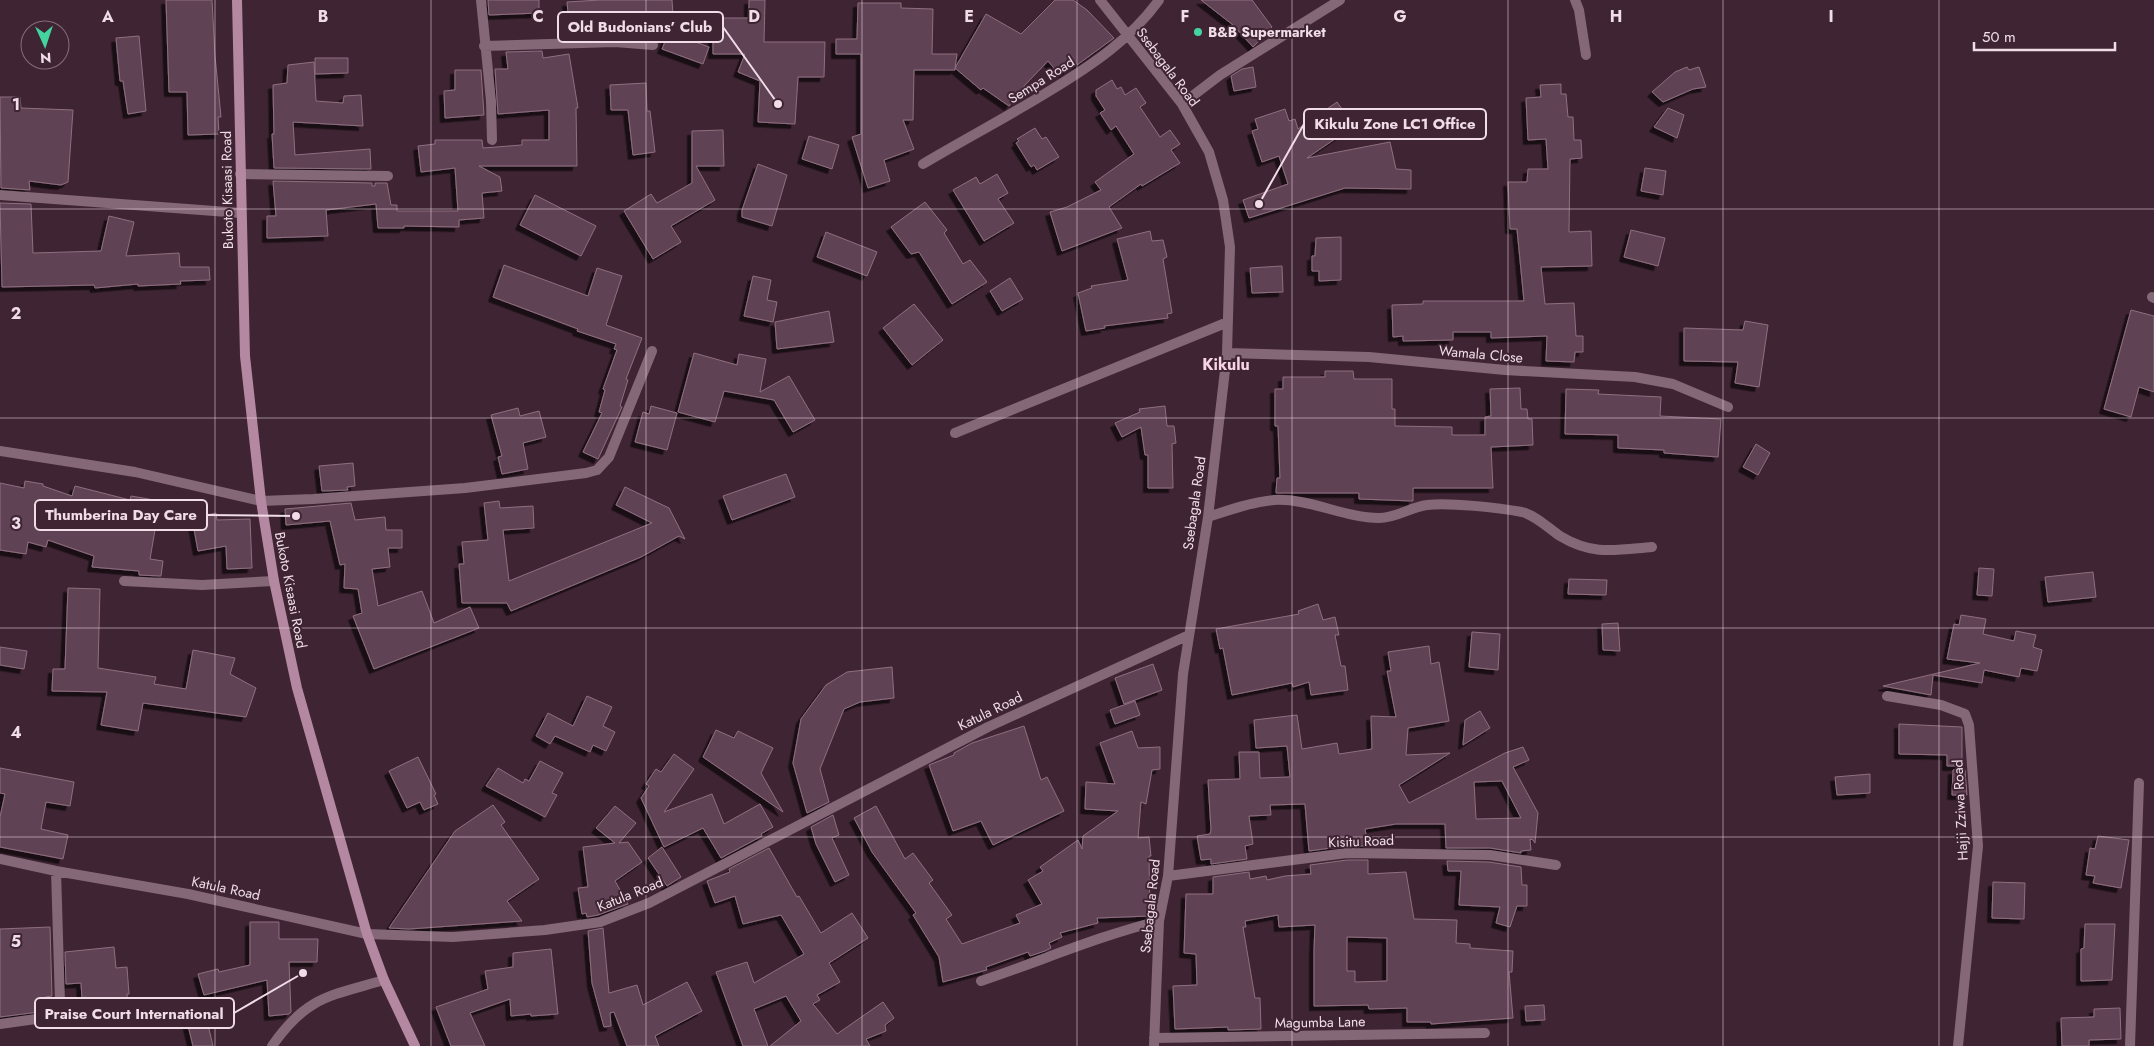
<svg xmlns="http://www.w3.org/2000/svg" width="2154" height="1046" font-family="Jost,sans-serif">
<style>
.building{fill:#614354;stroke:#8e6f80;fill-rule:evenodd;filter:url(#shadow)}
.lines{fill:none;stroke-linecap:round;stroke-linejoin:round}
.street{stroke:#846877;stroke-width:10}
.secondary{stroke:#b588a1;stroke-width:10}
.grid{fill:none;stroke:#f0dde7;stroke-width:1;stroke-opacity:0.55}
.poi-dot{fill:#43d4a0;stroke:#3f2433;stroke-width:2}
.labels{text-anchor:middle;stroke-width:4;stroke-linejoin:round;paint-order:stroke}
.poi-label{font-size:14px;font-weight:bold;fill:#f0dde7;stroke:#3f2433;text-anchor:start}
.street-label{font-size:14px;fill:#f0dde7;stroke:#3f2433}
.quarter-label{font-size:16px;font-weight:bold;fill:#f7d3e6;stroke:#3f2433}
.grid-label{font-size:16px;text-anchor:middle;font-weight:bold;fill:#f0dde7;stroke:#3f2433;stroke-width:4;stroke-linejoin:round;paint-order:stroke}
.leader{fill:none;stroke:#f0dde7;stroke-width:2}
.callout-dot{fill:#f0dde7;stroke:#3f2433;stroke-width:2}
.callout{fill:#3f2433;stroke:#f0dde7;stroke-width:2}
.callout-label{font-size:15px;text-anchor:middle;font-weight:bold;fill:#f0dde7}
</style>
<defs>
<filter id="shadow"><feDropShadow dx="-4.5" dy="4.5" stdDeviation="0" flood-color="#0009"/></filter>
</defs>
<rect width="100%" height="100%" fill="#3f2433"/>
<path class="building" d="M166 0H212L215 56 221 117H218L219 134 188 135 187 92H169Z
M488 0H539V13L489 15Z
M600 0H672L674 29 570 35 567 2Z
M749 0H765L764 42H825L824 77H798L795 124 758 122 760 81 738 72 745 54H713V18H749Z
M1055 0H1073L1087 10 1114 38 1077 65 1076 63 1064 73 1061 70 1058 73 1048 61 1025 85 1009 106 983 88 981 90 955 68V70H914L913 120H903L914 149 884 160 890 181 868 188 852 137 861 134V54H836V39H857L858 3H901V8L933 9 932 54H957L955 68 986 14 1021 34Z
M1201 0H1252L1272 27 1253 47 1233 25Z
M669 32 709 47 703 64 662 49Z
M139 36 146 111 128 114 123 81H120L116 38Z
M542 51 543 58 569 54 578 108H576L577 166H479L500 177 502 191 482 193 484 218 459 220V227L404 226V228H378L376 204 326 210 328 236 267 238V216H276L273 181 372 183V186H375V183H387L391 205H397V211H458L455 168 421 172 418 146 435 144V140H482L483 148 522 145V140H549V110L498 114 495 69H508L506 52Z
M315 58H348V73L315 74Z
M314 62 316 101 343 103 344 96 361 95 363 126 293 122 295 155 370 149 371 169 274 168 272 134H274L273 85 287 83 288 65Z
M1253 67 1256 87 1234 91 1231 76 1242 69Z
M1687 67 1689 70 1699 67 1706 87 1693 89 1663 102 1652 92 1675 72Z
M455 70H481L484 115 445 118 444 91 455 90Z
M1112 80 1117 89 1121 87 1125 95 1136 88 1146 103 1140 107 1160 137 1170 130 1180 144 1171 150 1180 163 1142 186 1141 184 1109 207 1122 228 1062 251 1050 212 1067 207 1101 190 1095 182 1134 154 1116 126 1111 130 1100 113 1105 110 1096 96V90Z
M646 83 647 111H650L655 152 633 155 628 110H611L610 85Z
M1561 84V94H1566L1568 117H1573L1574 140H1581L1582 158 1570 159 1569 232 1591 231 1592 266 1541 267 1545 304 1574 303 1576 336H1583V352H1575L1574 362 1546 361 1547 336 1491 338V332H1453V340L1403 341V336L1393 337 1392 305 1423 304V301H1524L1517 229H1510L1508 182H1527L1528 169H1548L1546 139 1528 140 1526 98 1541 97 1540 85Z
M0 97H20L21 108 73 110 68 182 61 185 29 181 30 190 1 188Z
M1337 102 1354 126 1307 158 1390 142 1396 169 1411 170V189L1345 188 1249 218 1243 200 1288 184 1279 156 1262 162 1252 131 1258 129 1255 119 1285 109 1289 121 1295 119 1298 129Z
M1668 108 1684 115 1677 138 1654 127Z
M1035 128 1042 139 1046 137 1059 157 1037 170 1034 165 1031 167 1016 143 1019 141 1017 139Z
M723 130 724 166H696L715 200 671 226 681 242 653 259 624 211 651 194 657 203 692 183V131Z
M809 136 839 145 832 169 802 159Z
M758 164 787 175 772 226 742 217V210Z
M1645 168 1666 171 1663 195 1641 191Z
M997 174 1008 193 998 199 1014 223 984 241 953 190 976 177 980 184Z
M535 195 596 226 581 256 520 225Z
M925 202 947 230 944 233 963 264 970 260 987 282 952 304 919 252 911 254 891 227Z
M0 203 31 204 33 253 101 251 109 216 134 222 126 256 179 253 180 267H209L210 280 180 281 181 284 138 286V284L95 288 94 285 2 287Z
M1631 230 1665 238 1658 266 1624 257Z
M1150 231 1152 241 1163 240 1167 257 1163 259 1172 313 1167 314 1168 318 1104 326 1105 328 1086 331 1078 293 1092 288 1091 286 1128 280 1117 239Z
M826 232 877 252 867 276 817 257Z
M1341 237V280L1319 281V271H1312V256H1315L1316 238Z
M504 265 588 296 597 268 622 276 606 325 642 338 626 379 628 380 620 406 622 407 598 459 583 452 602 413 599 412 605 390 603 389 617 350 614 349 616 344 577 331 578 329 493 297Z
M1282 266 1283 292 1252 293 1250 268Z
M753 276 771 280 767 300 777 302 773 322 744 316Z
M1010 278 1023 299 1002 311 990 291Z
M914 304 943 340 912 365 883 328Z
M2131 310 2154 316V392L2139 387 2131 417 2104 409Z
M829 311 834 342 777 349 775 322Z
M1745 321 1768 325 1759 387 1735 383 1738 362 1684 361V328L1743 330Z
M694 353 737 365 739 354 766 359 760 392 789 376 815 420 793 432 774 400 724 391 715 422 678 412Z
M1325 371H1353L1354 379H1392V409H1395V426L1452 427V435H1485V417L1491 416 1490 389 1520 388 1521 409H1527L1528 419H1532L1533 445 1491 447 1493 488H1413V501L1359 499V493H1276L1277 478H1280L1278 426H1275V389H1283V377H1325Z
M1566 389 1599 390 1598 394 1661 397 1660 416 1721 419 1718 457 1664 453V450L1618 448V435L1565 434Z
M651 406 677 413 667 450 635 442 643 412 649 414Z
M1165 406 1167 426H1174L1176 443 1172 444 1173 488H1148V455H1145L1141 427 1122 437 1115 423 1140 412 1139 409Z
M518 408 520 416 539 411 546 437 523 443 528 469 502 474 498 457 502 456 491 415Z
M1756 444 1770 453 1758 475 1743 467Z
M353 463 355 486 347 487 348 490 322 491 319 466Z
M786 474 795 497 732 520 723 496Z
M25 481 43 484V486L72 496 75 486 130 500 131 496 160 501 150 559 163 561 161 576 139 575V571L92 567 94 556 48 540 46 547 28 542 26 554 0 550V483L24 488Z
M625 487 669 508 685 539 679 536 641 557 511 611 507 603H462L459 564H464L462 542 488 540 484 503 499 501 500 508 533 506 534 528 503 530 509 581 652 523 616 505Z
M351 503 355 520 385 517 386 530H402V548H388L390 567 372 569 378 606 422 591 434 623 470 607 479 628 374 669 353 616 362 613 358 589 344 588 345 564 340 565 330 521 286 525 285 509Z
M216 513 217 520 250 519 252 568 227 569 226 546 198 551 192 518Z
M1979 568 1994 569 1992 596 1977 595Z
M2093 572 2096 597 2048 602 2045 577Z
M1569 579 1607 580 1606 595 1568 594Z
M68 588 100 589 98 668 156 677 154 684 186 689 193 650 235 658 230 674 256 688 246 717 143 703 138 731 101 725 107 692 52 691 53 669H65Z
M1318 604 1323 620 1335 617 1339 635H1335L1341 666H1345L1348 690 1311 695 1309 682 1293 687 1292 683 1232 695 1223 648 1220 649 1216 629 1299 614 1298 611Z
M1961 615 1986 619 1983 634 2014 641 2016 631 2036 635 2033 647 2042 650 2037 671 2021 668 2019 677 1984 670 1982 683 1933 675 1931 695 1883 686 1980 663 1947 659 1954 624 1959 625Z
M1618 623 1620 651 1603 650 1602 624Z
M1472 632 1500 634 1498 670 1469 667Z
M1429 646 1431 664 1439 662 1449 721 1408 728 1406 755 1450 753 1399 785 1409 803 1505 753 1523 747 1529 760 1513 767 1538 813 1535 843 1533 840 1530 839 1531 850 1521 851V853L1490 848H1446L1445 824H1396L1365 829 1368 846H1346L1309 851 1305 804 1270 805 1271 815 1249 816 1253 844 1245 846 1247 859 1211 864V859L1201 860 1197 836 1210 834 1211 830 1208 780 1240 779 1239 752H1259L1260 778 1290 777 1287 746 1256 748 1254 720 1297 715 1302 749 1337 743 1339 754 1372 749 1371 716 1396 717 1387 671H1391L1388 652ZM1502 781 1521 818 1476 819 1474 782Z
M0 647 27 651 24 669 0 665Z
M1153 664 1162 690 1124 704 1115 678Z
M892 667 894 698 860 702 844 709 820 769 829 802 807 813 793 763 801 719 826 685 847 672Z
M587 696 612 707 603 726 615 732 606 751 593 745 590 752 555 736 550 744 536 736 548 713 573 726Z
M1135 701 1140 715 1115 724 1110 710Z
M1480 711 1490 728 1463 745 1465 720Z
M1899 724 1962 727V766H1947V755L1899 754Z
M1024 726 1041 780 1047 777 1064 811 993 845 981 821 953 831 929 765 954 755V753L972 743Z
M716 730 734 738 738 731 773 748 761 773 783 812 703 757Z
M1132 731 1138 748 1160 747V769L1152 770 1146 804 1141 802 1138 838 1149 837 1151 856H1149L1150 916 1097 918 1098 923 1060 933 1062 937 1049 943 1051 948 1045 951 1030 956 1028 952 986 967 987 970 943 982 939 957 913 915 916 913 872 852 854 818 876 806 905 859 913 853 933 880 929 883 952 915 946 919 962 944 1020 923 1016 915 1042 904 1028 880 1043 871 1040 867 1078 840 1082 849 1083 836 1118 811 1085 809 1086 782 1115 784 1100 743Z
M674 754 694 769 664 812 712 794 724 824 760 804 773 827 761 834 762 836 721 858 703 828 664 847 641 798 649 786 646 784 656 769 661 772Z
M418 757 436 794 434 795 438 804 424 810 420 802 407 808 389 771Z
M540 761 563 773 552 793 557 795 545 817 486 786 498 768 523 783 525 779 529 781Z
M0 768 74 782 70 806 46 802 41 829 68 835 63 859 0 847V817L5 794 0 793Z
M1953 770H1965L1967 795H1952Z
M1870 774V793L1837 795 1835 777Z
M493 805 505 822 501 825 539 879 507 901 522 921 409 929 389 928 455 831Z
M615 806 636 823 619 843 628 842 642 862 615 881 628 904 598 915 587 917 586 913 582 914 578 888 588 887 583 847 615 843 596 828Z
M833 815 839 835 832 838 849 875 835 882 816 844 811 827Z
M2098 836 2129 840 2121 888 2093 883 2095 876 2086 875 2090 848 2095 849Z
M662 847 681 877 667 886 648 858Z
M769 848 797 897 799 896 821 933 852 913 868 938 829 963 840 982 817 995 820 1000 813 1004 837 1034 883 1002 894 1018 885 1025 886 1031 866 1039 870 1046H770L801 1021 786 996 754 1009 768 1046H743L716 972 747 962 754 983 804 954 781 915 743 924 735 896 715 903 707 881 730 872 729 869Z
M1347 860H1368V874L1406 872 1414 919 1457 920 1456 943 1470 944V948L1513 951 1512 972H1509L1513 1018 1431 1024V1022H1407V1008L1369 1009 1368 1005 1314 1006V950L1315 925 1279 927 1278 915 1245 921 1246 927H1243L1255 998H1260L1261 1029 1228 1030V1027L1175 1029 1173 986 1197 985 1196 954 1184 953 1186 894H1213V877L1249 872 1250 879 1266 876 1267 880 1285 876 1311 874 1310 865ZM1347 937 1387 938V981L1355 982V971H1347Z
M1447 861 1489 862 1521 867 1522 885H1527V906H1517L1510 927 1496 923 1500 907 1459 905 1461 871H1448Z
M1993 882 2025 883 2024 919 1992 918Z
M250 922H279V939H318L317 962H289L291 1012 289 1014 269 1016 267 980 204 995 198 974 218 969 219 972 250 965Z
M2085 924H2115L2112 980 2081 981V949L2084 948Z
M50 927 52 996 45 997 46 1011 0 1017V929Z
M603 928 609 993 637 985 643 1005 687 982 702 1011 655 1036 659 1046H627L614 1012 610 1013 611 1026 604 1027 592 983 588 931Z
M114 947 116 968 127 967 129 994H127L128 1016 88 1019 86 997 82 998 81 983 66 984 65 952Z
M551 949 558 1014 531 1016V1014L511 1016 510 999 470 1013 485 1046H451L436 1007 488 989 485 971 513 967V953Z
M203 1004 213 1046H193L184 1009Z
M1544 1005 1545 1020 1526 1021 1525 1006Z
M2120 1008 2121 1039 2089 1040V1046H2062L2061 1018 2094 1017V1009Z"/>
<g class="lines">
<path class="street" d="M481 0 491 101 492 140
M1100 0 1182 104 1209 152 1223 200 1230 247 1227 353 1208 517 1183 674 1168 876 1159 921 1154 1046
M1575 0 1579 10 1586 55
M484 46 615 42 653 45
M1182 104 1220 75 1340 0
M923 164C965 139 1009 116 1051 90 1092 65 1131 39 1159 0
M240 174 388 176
M0 195 241 213
M2152 297 2154 298
M1227 353 1369 357 1505 370 1635 377 1673 384 1728 407
M955 433 1228 322
M0 451 135 472 261 501 313 499 465 488 586 473 597 470 609 457 652 351
M1208 517C1229 510 1252 502 1274 500 1310 498 1344 518 1379 518 1397 518 1410 507 1427 505 1448 502 1500 508 1522 512 1537 516 1548 528 1560 536 1593 556 1616 550 1652 547
M124 581 202 585 274 581
M1887 696 1941 705 1965 714 1969 725 1978 846 1958 1046
M0 859 56 871 188 894 367 934 453 937 545 930 600 922 649 903 988 727 1189 635
M1168 876 1347 853 1490 855 1556 865
M981 981C1041 961 1098 936 1159 921
M0 1024 50 1017 56 1012 60 1003 56 871
M1154 1038 1485 1033
M272 1046C307 996 330 996 384 980
M2130 1046 2139 783"/>
<path class="secondary" d="M237 0 245 356 261 501 274 581 297 688 367 934 384 980 415 1046"/>
</g>
<path class="grid" d="M215 0V1046M431 0V1046M646 0V1046M862 0V1046M1077 0V1046M1292 0V1046M1508 0V1046M1723 0V1046M1939 0V1046M0 209H2154M0 418H2154M0 628H2154M0 837H2154"/>
<circle class="poi-dot" cx="1198" cy="32" r="5"/>
<g class="labels">
<g class="poi-label">
<text x="1208" y="37">B&amp;B Supermarket</text>
</g>
<g class="street-label">
<text transform="translate(1168 67) rotate(53)" y="5">Ssebagala Road</text>
<text transform="translate(1041 80) rotate(-32)" y="5">Sempa Road</text>
<text transform="translate(227 190) rotate(-91)" y="5">Bukoto Kisaasi Road</text>
<text transform="translate(1481 354) rotate(5)" y="5">Wamala Close</text>
<text transform="translate(1194 503) rotate(-82)" y="5">Ssebagala Road</text>
<text transform="translate(291 590) rotate(79)" y="5">Bukoto Kisaasi Road</text>
<text transform="translate(990 711) rotate(-26)" y="5">Katula Road</text>
<text transform="translate(1960 810) rotate(-93)" y="5">Hajji Zziwa Road</text>
<text transform="translate(1361 841) rotate(-2)" y="5">Kisitu Road</text>
<text transform="translate(226 888) rotate(12)" y="5">Katula Road</text>
<text transform="translate(630 894) rotate(-22)" y="5">Katula Road</text>
<text transform="translate(1150 906) rotate(-84)" y="5">Ssebagala Road</text>
<text transform="translate(1320 1022) rotate(-1)" y="5">Magumba Lane</text>
</g>
<g class="quarter-label">
<text x="1226" y="370">Kikulu</text>
</g>
</g>
<g class="grid-label">
<text x="108" y="22">A</text>
<text x="323" y="22">B</text>
<text x="538" y="22">C</text>
<text x="754" y="22">D</text>
<text x="969" y="22">E</text>
<text x="1185" y="22">F</text>
<text x="1400" y="22">G</text>
<text x="1616" y="22">H</text>
<text x="1831" y="22">I</text>
<text x="16" y="110">1</text>
<text x="16" y="319">2</text>
<text x="16" y="529">3</text>
<text x="16" y="738">4</text>
<text x="16" y="947">5</text>
</g>
<path class="leader" d="M778 104L723 27M1259 204L1304 124M296 516L207 515M303 973L234 1013"/>
<g class="callout-dot">
<circle cx="778" cy="104" r="5"/>
<circle cx="1259" cy="204" r="5"/>
<circle cx="296" cy="516" r="5"/>
<circle cx="303" cy="973" r="5"/>
</g>
<g class="callout">
<rect x="558" y="12" width="165" height="30" rx="5"/>
<rect x="1304" y="109" width="182" height="30" rx="5"/>
<rect x="35" y="500" width="172" height="30" rx="5"/>
<rect x="35" y="998" width="199" height="30" rx="5"/>
</g>
<g class="callout-label">
<text x="640" y="32">Old Budonians’ Club</text>
<text x="1395" y="129">Kikulu Zone LC1 Office</text>
<text x="121" y="520">Thumberina Day Care</text>
<text x="134" y="1019">Praise Court International</text>
</g>
<g transform="translate(45 45) rotate(177)"><circle r="24" fill="#3f2433" stroke="#866e7b"/>
<path d="M0-4L9 19L0 12L-9 19Z" fill="#43d4a0"/>
<text y="-8" font-size="14" font-weight="bold" text-anchor="middle" fill="#f0dde7">N</text>
</g>
<path d="M1974 42v8h141v-8" fill="none" stroke="#f0dde7" stroke-width="2.5"/>
<text x="1982" y="42" font-size="15" fill="#f0dde7" stroke="#3f2433" stroke-width="4" paint-order="stroke">50 m</text>
</svg>
